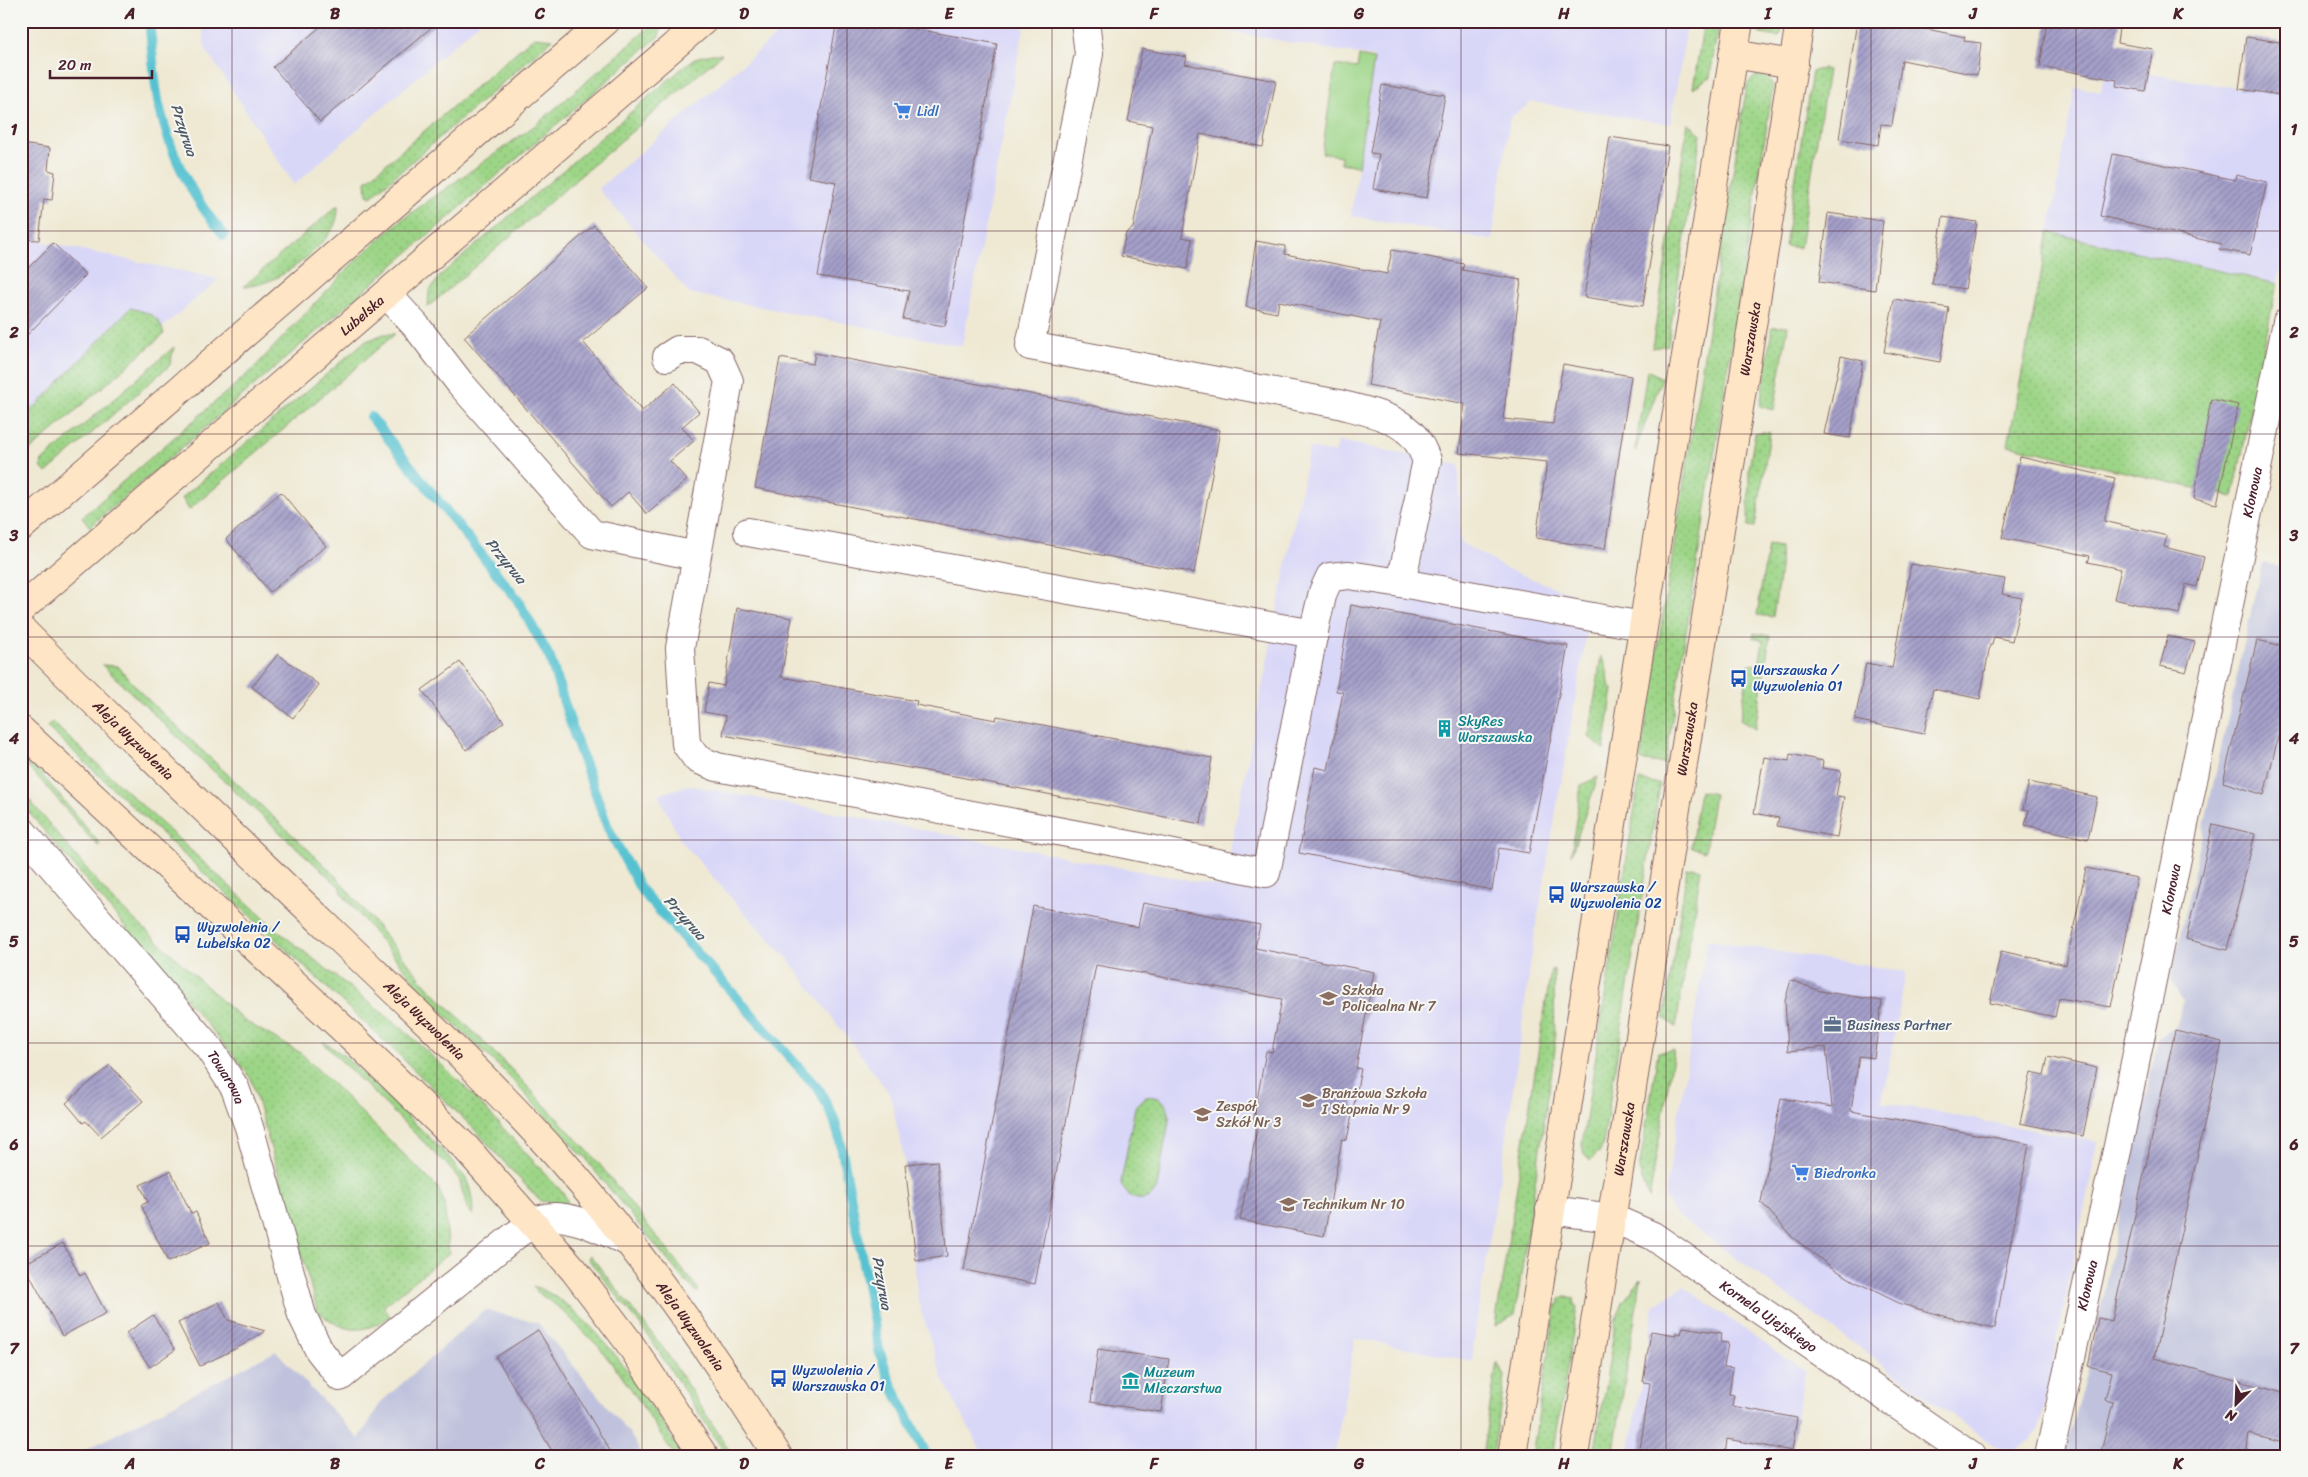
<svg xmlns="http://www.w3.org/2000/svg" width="2308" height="1477" font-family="Sriracha,sans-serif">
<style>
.built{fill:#d9d7f8}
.industrial{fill:#c0c2dd}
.grass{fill:url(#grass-dots);stroke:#747a59}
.park{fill:#9dd587;stroke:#747a59}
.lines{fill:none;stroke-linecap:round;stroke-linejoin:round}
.stream{stroke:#56c2d1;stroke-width:10}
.building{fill:url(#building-hatch)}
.street-casing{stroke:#846666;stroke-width:30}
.secondary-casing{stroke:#846666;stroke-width:30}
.street{stroke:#fff;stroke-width:28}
.secondary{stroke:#fde5c5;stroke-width:28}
.grid{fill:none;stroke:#4a1f2b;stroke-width:1;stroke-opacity:0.55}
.labels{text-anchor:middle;stroke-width:4;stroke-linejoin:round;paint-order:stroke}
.shop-label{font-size:14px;fill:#366cbe;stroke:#f6f6f2;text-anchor:start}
.street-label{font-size:14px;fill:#4a1f2b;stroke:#f6f6f2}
.transit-label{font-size:14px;fill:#164399;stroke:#f6f6f2;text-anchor:start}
.culture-label{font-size:14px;fill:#0d838f;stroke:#f6f6f2;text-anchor:start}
.education-label{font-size:14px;fill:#785e54;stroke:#f6f6f2;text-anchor:start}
.service-label{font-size:14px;fill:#4e5e75;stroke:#f6f6f2;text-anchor:start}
.water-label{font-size:15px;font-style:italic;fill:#4e5865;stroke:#f6f6f2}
.neatline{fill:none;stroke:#4a1f2b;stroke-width:2}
.grid-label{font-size:16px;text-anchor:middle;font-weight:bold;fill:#4a1f2b}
</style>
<defs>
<pattern id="grass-dots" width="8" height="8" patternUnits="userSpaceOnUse" patternTransform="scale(1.25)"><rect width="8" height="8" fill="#9dd587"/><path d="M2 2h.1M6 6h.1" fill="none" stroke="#89b675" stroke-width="1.8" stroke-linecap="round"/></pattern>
<pattern id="building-hatch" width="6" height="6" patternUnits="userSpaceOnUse" patternTransform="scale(1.25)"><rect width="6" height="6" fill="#a5a0ca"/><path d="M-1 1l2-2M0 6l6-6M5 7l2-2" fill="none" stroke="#8882a4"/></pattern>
</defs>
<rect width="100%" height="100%" fill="#f6f6f2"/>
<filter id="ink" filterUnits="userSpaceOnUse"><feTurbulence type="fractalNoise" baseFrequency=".02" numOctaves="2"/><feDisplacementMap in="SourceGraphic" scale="10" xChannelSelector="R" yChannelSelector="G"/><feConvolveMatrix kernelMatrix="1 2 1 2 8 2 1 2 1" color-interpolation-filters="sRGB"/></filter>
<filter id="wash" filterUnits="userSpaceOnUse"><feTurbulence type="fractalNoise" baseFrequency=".0096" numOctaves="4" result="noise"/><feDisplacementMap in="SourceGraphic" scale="20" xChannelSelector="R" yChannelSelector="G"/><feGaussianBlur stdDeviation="1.12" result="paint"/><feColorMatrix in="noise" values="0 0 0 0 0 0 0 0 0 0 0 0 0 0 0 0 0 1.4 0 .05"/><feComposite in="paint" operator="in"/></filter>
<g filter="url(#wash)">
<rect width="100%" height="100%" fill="#efe9d3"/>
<path class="built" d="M202 21H481L294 185 205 48Z
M793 21H1018L1024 28 962 346 689 293 598 189Z
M1168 21H1688L1670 124 1532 102 1510 118 1492 240 1351 216 1374 57Z
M2106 67 2287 96V237L2277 284 2049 232 2075 87 2101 92Z
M21 237 219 279 45 428 21 423Z
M1338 441 1459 465 1460 542 1505 568 1592 602 1533 946 1507 1134 1478 1311 1472 1361 1355 1338 1334 1456H984L942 1378 918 1301 905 1164 890 1094 788 959 749 918 681 841 658 795 688 785 1223 887 1309 448 1335 453Z
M1707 940 1906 972 1882 1102 2098 1142 2039 1429 2031 1440 2011 1450 1999 1448 1987 1441 1674 1213 1665 1197Z
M1683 1286 1805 1372 1789 1456H1629L1654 1307Z"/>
<path class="industrial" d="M2262 562 2287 569V1456H2062L2084 1383 2158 1038 2176 1027 2183 1000 2170 981Z
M485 1310 538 1323 630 1434 643 1456H74L276 1351 359 1439 381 1402Z"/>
<path class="grass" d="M1704 21H1719L1710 77 1693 88Z
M1757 21H1783L1781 34 1778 37 1760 34 1756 30Z
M652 25H657L661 28 659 36 90 527 82 517 251 371 355 261 400 221 537 124Z
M534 37 553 39 371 197 367 195 366 181Z
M712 54H722L428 307 429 291 442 274 687 64 698 57Z
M1823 69 1828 70 1800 248 1785 246 1812 71Z
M1757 75C1765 75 1771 78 1773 87L1665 764 1640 760 1747 84Z
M1688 123 1701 134 1668 345 1652 348Z
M338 205C338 213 337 221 333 228 318 253 273 288 244 286Z
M2049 232 2277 284 2233 497 2008 445Z
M130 308C149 313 158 314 164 334L21 458V411L36 406Z
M1788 326 1774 410 1760 406 1772 327Z
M384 334H395L189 510 182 498 364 342Z
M174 347 170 365 46 473 41 467 42 461Z
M1647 370 1662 378 1635 451Z
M1763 432 1770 433 1755 527 1748 526 1749 469 1755 433Z
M1768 545 1780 547C1782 571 1776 594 1773 617L1757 615Z
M1754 633 1770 636 1755 729 1740 720 1749 664 1759 665 1763 641 1753 638Z
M1601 656 1606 666 1610 688 1613 689 1604 750 1589 737Z
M102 665 118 666 142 694 332 872 427 986 511 1069 597 1161 699 1290 697 1292 683 1279 590 1165 585 1156 581 1155 505 1072 444 1014 439 1006 435 1005 425 994 343 895 340 887 233 790 231 785 223 780Z
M52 722 278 931 403 1029 464 1086 564 1194 568 1203 564 1204 540 1201 473 1128 395 1051 47 727Z
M22 755 30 762 31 766 38 770 100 844 98 846C71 819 50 786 21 761Z
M1598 777 1571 855 1581 785Z
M1639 780 1660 784 1603 1144 1600 1152H1598L1590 1161 1584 1155 1582 1144Z
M21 790 110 897 243 1020 301 1053 438 1188 444 1202 449 1253 384 1306 390 1317C361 1335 345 1333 318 1312L251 1079 238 1061 21 803Z
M1700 791 1714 794 1705 851 1691 847Z
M1694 868 1701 869 1676 1027 1664 1018 1687 869Z
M1554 969 1555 1050 1515 1315 1495 1326 1551 970Z
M324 1042 343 1055 392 1101 455 1163C456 1170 460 1171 464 1176 471 1186 473 1203 473 1215L467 1208 459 1179 449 1167 323 1043Z
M1674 1050 1649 1199 1639 1170 1658 1052Z
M1147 1096C1163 1097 1170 1105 1169 1120L1157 1187C1148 1207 1126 1200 1121 1183L1135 1107Z
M590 1255 664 1349 733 1456H727L645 1331 588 1259Z
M1641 1279 1613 1456H1594L1616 1319 1623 1302Z
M533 1286C593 1306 650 1403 683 1456H675L631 1389 599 1347 561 1309 538 1293Z
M1566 1296 1574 1298 1575 1306 1577 1307 1553 1456H1532L1556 1305H1559L1560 1299Z
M1497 1362 1505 1376 1493 1456H1482Z"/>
<path class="park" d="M1359 56 1374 59 1358 166 1341 163V156L1322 153 1335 65 1357 68Z"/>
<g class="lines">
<path class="stream" d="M149 21C153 50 153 81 160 109 171 156 193 199 224 235
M371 417 517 599 550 658 576 740 608 828 641 890 820 1091 834 1119 840 1140 879 1350 889 1379 927 1456"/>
</g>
<g id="blocks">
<path class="building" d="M327 21H439L320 122 273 67Z
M837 21H896L895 25 997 44 945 326 903 319 909 291 818 276 836 182 808 177Z
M1857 21H1923L1922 28 1965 37 1964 41 1981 43 1977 75 1902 60 1892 125 1881 124 1878 145 1839 139Z
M2047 21H2120L2117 43 2153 49 2145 91 2116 86 2117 80 2040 66Z
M2246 37 2287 43V96L2239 89Z
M1142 49 1187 57 1185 64 1276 81 1263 147 1200 134 1182 237 1192 239 1187 269 1121 256 1126 233 1133 228 1152 126 1128 121Z
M1382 85 1445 95 1427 198 1373 189 1379 154 1370 153Z
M1610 137 1668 146 1643 306 1584 297Z
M21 144 50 148 48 170 55 172 52 200 44 199 39 240 21 239Z
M2113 154 2235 180 2236 175 2267 182 2250 255 2219 249 2221 244 2100 216Z
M1828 213 1883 221 1875 290 1819 282Z
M1943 217 1977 222 1965 289 1932 284Z
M594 225 648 288 583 342 642 411 675 383 699 412 682 427 694 441 670 461 687 480 647 514 628 492 611 507 464 337Z
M1256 241 1285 246V254L1387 274 1392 250 1464 264 1462 270 1521 280 1503 419 1553 424 1563 364 1631 376 1605 549 1536 538 1547 462 1459 453 1465 404 1368 385 1380 322 1279 301 1277 313 1246 307Z
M53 243 86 275 21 341V275Z
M1894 299 1949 308 1940 362 1884 352Z
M815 353 1220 430 1194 573 755 488 780 358 813 364Z
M1841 356 1863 361 1850 438 1824 434Z
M2211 399 2238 405 2217 504 2194 499Z
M2020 457 2115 478 2104 521 2167 536 2164 547 2204 557 2197 587 2186 584 2179 614 2114 599 2121 569 2088 562 2090 556 2002 538Z
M281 492 326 546 270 592 226 539Z
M1911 564 2005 579 2002 594 2022 598 2012 641 1994 637 1992 645H1990L1980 699 1933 689 1924 734 1855 720 1866 663 1892 668Z
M1351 605 1568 646 1529 853 1499 848 1492 890 1299 853 1315 767 1328 770 1343 692 1336 691Z
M737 608 792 618 781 677 917 701 916 705 996 720 997 716 1212 758 1201 824 960 777 723 735 726 716 704 712 709 683 724 686Z
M2168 636 2195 642 2186 672 2160 666Z
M2257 640 2287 647V700L2264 795 2223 782Z
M278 654 319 685 293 718 252 687Z
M460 662 504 722 466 750 422 690Z
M1790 754 1823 761 1822 768 1841 771 1836 796 1844 797 1837 837 1777 826 1779 818 1754 813 1764 757 1789 761Z
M2029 782 2097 797 2088 839 2025 825 2029 810 2023 809Z
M2213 824 2255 834 2227 950 2186 939Z
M2086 868 2137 878 2111 1007 2059 998 2055 1017 1990 1003 2001 951 2066 965Z
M1143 903 1260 925 1255 948 1374 972 1356 1068 1361 1069 1347 1140 1342 1139 1324 1236 1240 1220 1258 1123 1253 1122 1266 1051 1272 1052 1282 999 1096 965 1035 1284 964 1270 1033 906 1138 927Z
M1791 980 1820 991 1882 1001 1874 1058 1859 1056 1851 1111 2029 1144 1995 1328 1951 1318 1901 1304 1854 1281 1831 1267 1792 1237 1761 1202 1781 1098 1832 1107 1826 1047 1788 1051 1785 1001Z
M2175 1031 2222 1042 2154 1358 2287 1394V1444L2249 1434 2246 1456H2100L2113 1402 2105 1400 2112 1372 2088 1366 2098 1318 2112 1321Z
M2048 1057 2097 1068 2083 1136 2020 1123 2031 1072 2044 1075Z
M110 1065 143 1101 101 1137 86 1121 83 1123 66 1103Z
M937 1161 947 1256 916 1261 905 1164Z
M171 1171 191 1213 196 1212 210 1243 168 1262 141 1205 148 1202 140 1185Z
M63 1243 80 1276 85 1273 106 1313 62 1336 24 1264Z
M219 1302 228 1320 265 1331 241 1346 200 1366 178 1323Z
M153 1315 175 1350 150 1367 126 1333Z
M1683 1327 1722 1333 1720 1342 1728 1343 1724 1367 1733 1368 1729 1394 1734 1395 1732 1406 1797 1418 1792 1451 1727 1439 1725 1456H1639L1650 1383 1643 1382 1651 1331 1676 1335V1332L1681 1334Z
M538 1330 574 1390 613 1456H555L496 1357Z
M1098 1349 1169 1359 1161 1412 1091 1402Z"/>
</g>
</g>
<g filter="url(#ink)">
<use href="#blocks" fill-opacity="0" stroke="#846666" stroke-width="1"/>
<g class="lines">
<defs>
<g id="street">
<path d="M1085 21 1089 54 1030 346 1339 404C1365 411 1402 417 1418 442 1422 448 1424 455 1427 460L1401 583"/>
<path d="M387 294 416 326 460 383 592 534 696 556"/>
<path d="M667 357 678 350H698L720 361 729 381 680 648 686 744 697 759 717 767 1105 840 1266 873 1316 621 1323 592 1330 577 1349 575 1401 583 1643 626"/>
<path d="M748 532 1314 634"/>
<path id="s1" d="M21 830 209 1048 235 1088 249 1127 302 1315 319 1350 340 1377 517 1234C525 1229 533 1222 541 1219 567 1210 607 1233 631 1243"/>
<path id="s2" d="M1550 1210 1612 1218 1653 1236 1971 1456"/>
<path id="s3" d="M2049 1456 2118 1146 2287 322"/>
</g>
<g id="secondary">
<path d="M1733 54 1794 64"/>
<path d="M21 527 606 21"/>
<path id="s4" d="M21 609 703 21"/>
<path id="s5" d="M21 629C125 733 231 835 337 936 413 1009 491 1081 561 1160 642 1252 712 1352 778 1456"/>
<path d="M21 730 355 1040 466 1148 574 1270 628 1341 704 1456"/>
<path d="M1512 1456 1739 21"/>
<path id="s6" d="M1574 1456 1800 21"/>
</g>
</defs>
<use href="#street" class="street-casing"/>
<use href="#secondary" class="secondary-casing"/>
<use href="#street" class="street"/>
<use href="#secondary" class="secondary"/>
</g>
</g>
<path class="grid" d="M232 21V1456M437 21V1456M642 21V1456M847 21V1456M1052 21V1456M1256 21V1456M1461 21V1456M1666 21V1456M1871 21V1456M2076 21V1456M21 231H2287M21 434H2287M21 637H2287M21 840H2287M21 1043H2287M21 1246H2287"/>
<defs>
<symbol id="supermarket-bare" viewBox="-9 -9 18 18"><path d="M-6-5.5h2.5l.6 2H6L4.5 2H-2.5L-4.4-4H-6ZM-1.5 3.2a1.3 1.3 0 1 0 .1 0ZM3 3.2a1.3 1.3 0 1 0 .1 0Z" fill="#3f7fe0" stroke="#f6f6f2" stroke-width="2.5" paint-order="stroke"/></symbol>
<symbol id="bus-bare" viewBox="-9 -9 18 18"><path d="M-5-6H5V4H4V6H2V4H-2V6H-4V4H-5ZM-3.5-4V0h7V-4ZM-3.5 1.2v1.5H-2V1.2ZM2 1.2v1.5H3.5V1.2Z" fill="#1a4fb4" stroke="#f6f6f2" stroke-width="2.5" paint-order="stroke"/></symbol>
<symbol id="building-bare" viewBox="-9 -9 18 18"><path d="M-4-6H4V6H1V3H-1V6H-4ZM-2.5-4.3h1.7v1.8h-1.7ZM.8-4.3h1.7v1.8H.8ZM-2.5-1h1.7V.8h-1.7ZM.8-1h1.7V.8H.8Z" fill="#0f9aa8" stroke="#f6f6f2" stroke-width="2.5" paint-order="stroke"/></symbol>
<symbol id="university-bare" viewBox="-9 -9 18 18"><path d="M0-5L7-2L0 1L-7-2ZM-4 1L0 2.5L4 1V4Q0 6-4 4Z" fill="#8d6e63" stroke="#f6f6f2" stroke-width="2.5" paint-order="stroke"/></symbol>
<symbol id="office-bare" viewBox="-9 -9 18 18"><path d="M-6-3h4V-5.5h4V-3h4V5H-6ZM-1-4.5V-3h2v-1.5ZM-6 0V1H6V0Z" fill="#5c6f8a" stroke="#f6f6f2" stroke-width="2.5" paint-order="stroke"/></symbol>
<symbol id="school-bare" viewBox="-9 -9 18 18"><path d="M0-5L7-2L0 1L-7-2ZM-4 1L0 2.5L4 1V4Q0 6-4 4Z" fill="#8d6e63" stroke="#f6f6f2" stroke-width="2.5" paint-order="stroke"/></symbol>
<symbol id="museum-bare" viewBox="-9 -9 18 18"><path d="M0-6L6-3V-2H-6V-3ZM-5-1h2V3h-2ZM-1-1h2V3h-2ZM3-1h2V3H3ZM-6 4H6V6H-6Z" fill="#0f9aa8" stroke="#f6f6f2" stroke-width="2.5" paint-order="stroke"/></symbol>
</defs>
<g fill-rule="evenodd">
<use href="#supermarket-bare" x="890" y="98" width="25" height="25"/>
<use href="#bus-bare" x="1726" y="666" width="25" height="25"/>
<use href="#building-bare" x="1432" y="716" width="25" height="25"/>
<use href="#bus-bare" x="1544" y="882" width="25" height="25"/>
<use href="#bus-bare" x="170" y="922" width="25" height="25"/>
<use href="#university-bare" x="1316" y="986" width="25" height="25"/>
<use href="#office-bare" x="1820" y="1012" width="25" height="25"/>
<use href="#school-bare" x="1296" y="1088" width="25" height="25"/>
<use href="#school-bare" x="1190" y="1102" width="25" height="25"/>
<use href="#supermarket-bare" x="1788" y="1160" width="25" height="25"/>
<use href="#school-bare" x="1276" y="1192" width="25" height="25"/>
<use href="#bus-bare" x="766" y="1366" width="25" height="25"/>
<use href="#museum-bare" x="1118" y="1368" width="25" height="25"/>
</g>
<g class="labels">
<g class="shop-label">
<text x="917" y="116">Lidl</text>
<text x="1814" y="1178">Biedronka</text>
</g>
<g class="street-label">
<text dy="5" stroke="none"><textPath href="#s4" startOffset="450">Lubelska</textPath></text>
<text dy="5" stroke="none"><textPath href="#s6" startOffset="1131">Warszawska</textPath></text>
<text dy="5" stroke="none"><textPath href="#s3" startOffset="985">Klonowa</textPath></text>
<text dy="5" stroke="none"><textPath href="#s5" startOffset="158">Aleja Wyzwolenia</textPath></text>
<text dy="5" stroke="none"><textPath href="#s6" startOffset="726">Warszawska</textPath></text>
<text dy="5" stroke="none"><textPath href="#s3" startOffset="580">Klonowa</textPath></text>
<text dy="5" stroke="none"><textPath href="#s5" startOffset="562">Aleja Wyzwolenia</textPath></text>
<text dy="5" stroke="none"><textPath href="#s1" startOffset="322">Towarowa</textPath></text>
<text dy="5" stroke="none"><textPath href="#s6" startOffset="321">Warszawska</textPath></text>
<text dy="5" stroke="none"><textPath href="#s3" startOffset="175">Klonowa</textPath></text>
<text dy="5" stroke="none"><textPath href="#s2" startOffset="248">Kornela Ujejskiego</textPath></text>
<text dy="5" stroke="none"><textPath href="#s5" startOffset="968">Aleja Wyzwolenia</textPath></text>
</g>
<g class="transit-label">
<text x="1753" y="675">Warszawska /<tspan x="1753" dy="16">Wyzwolenia 01</tspan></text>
<text x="1570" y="892">Warszawska /<tspan x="1570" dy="16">Wyzwolenia 02</tspan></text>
<text x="197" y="932">Wyzwolenia /<tspan x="197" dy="16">Lubelska 02</tspan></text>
<text x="792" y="1375">Wyzwolenia /<tspan x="792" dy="16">Warszawska 01</tspan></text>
</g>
<g class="culture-label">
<text x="1458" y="726">SkyRes<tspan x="1458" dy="16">Warszawska</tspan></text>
<text x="1144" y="1377">Muzeum<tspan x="1144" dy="16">Mleczarstwa</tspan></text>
</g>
<g class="education-label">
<text x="1342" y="995">Szkoła<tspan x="1342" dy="16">Policealna Nr 7</tspan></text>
<text x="1322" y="1098">Branżowa Szkoła<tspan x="1322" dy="16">I Stopnia Nr 9</tspan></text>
<text x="1216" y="1111">Zespół<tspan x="1216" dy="16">Szkół Nr 3</tspan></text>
<text x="1302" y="1209">Technikum Nr 10</text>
</g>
<g class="service-label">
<text x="1847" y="1030">Business Partner</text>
</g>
<g class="water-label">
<text transform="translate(184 130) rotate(72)" y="5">Przyrwa</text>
<text transform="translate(506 561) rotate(51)" y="5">Przyrwa</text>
<text transform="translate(685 918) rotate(48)" y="5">Przyrwa</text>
<text transform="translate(882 1283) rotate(80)" y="5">Przyrwa</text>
</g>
</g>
<rect width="2308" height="1477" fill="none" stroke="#f6f6f2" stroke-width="55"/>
<g transform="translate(2236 1404) rotate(204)" stroke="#f6f6f2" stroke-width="4" paint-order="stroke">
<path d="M0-4L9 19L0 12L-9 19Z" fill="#4a1f2b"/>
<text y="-8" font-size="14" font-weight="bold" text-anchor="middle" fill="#4a1f2b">N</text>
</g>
<path d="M50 70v8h102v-8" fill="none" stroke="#4a1f2b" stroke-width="2.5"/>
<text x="58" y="70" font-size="15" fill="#4a1f2b" stroke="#f6f6f2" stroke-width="4" paint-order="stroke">20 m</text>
<rect x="28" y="28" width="2252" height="1422" class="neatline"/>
<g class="grid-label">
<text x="130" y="19">A</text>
<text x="335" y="19">B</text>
<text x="540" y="19">C</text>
<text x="744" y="19">D</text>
<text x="949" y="19">E</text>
<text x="1154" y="19">F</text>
<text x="1359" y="19">G</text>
<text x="1564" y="19">H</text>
<text x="1768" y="19">I</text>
<text x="1973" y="19">J</text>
<text x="2178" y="19">K</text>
<text x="14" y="135">1</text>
<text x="2294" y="135">1</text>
<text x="14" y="338">2</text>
<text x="2294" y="338">2</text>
<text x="14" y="541">3</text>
<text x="2294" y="541">3</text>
<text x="14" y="744">4</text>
<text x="2294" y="744">4</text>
<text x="14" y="947">5</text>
<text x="2294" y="947">5</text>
<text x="14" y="1150">6</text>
<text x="2294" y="1150">6</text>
<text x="14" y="1354">7</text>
<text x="2294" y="1354">7</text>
<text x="130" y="1469">A</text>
<text x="335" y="1469">B</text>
<text x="540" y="1469">C</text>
<text x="744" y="1469">D</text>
<text x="949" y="1469">E</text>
<text x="1154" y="1469">F</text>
<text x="1359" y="1469">G</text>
<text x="1564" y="1469">H</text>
<text x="1768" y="1469">I</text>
<text x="1973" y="1469">J</text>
<text x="2178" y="1469">K</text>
</g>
</svg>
